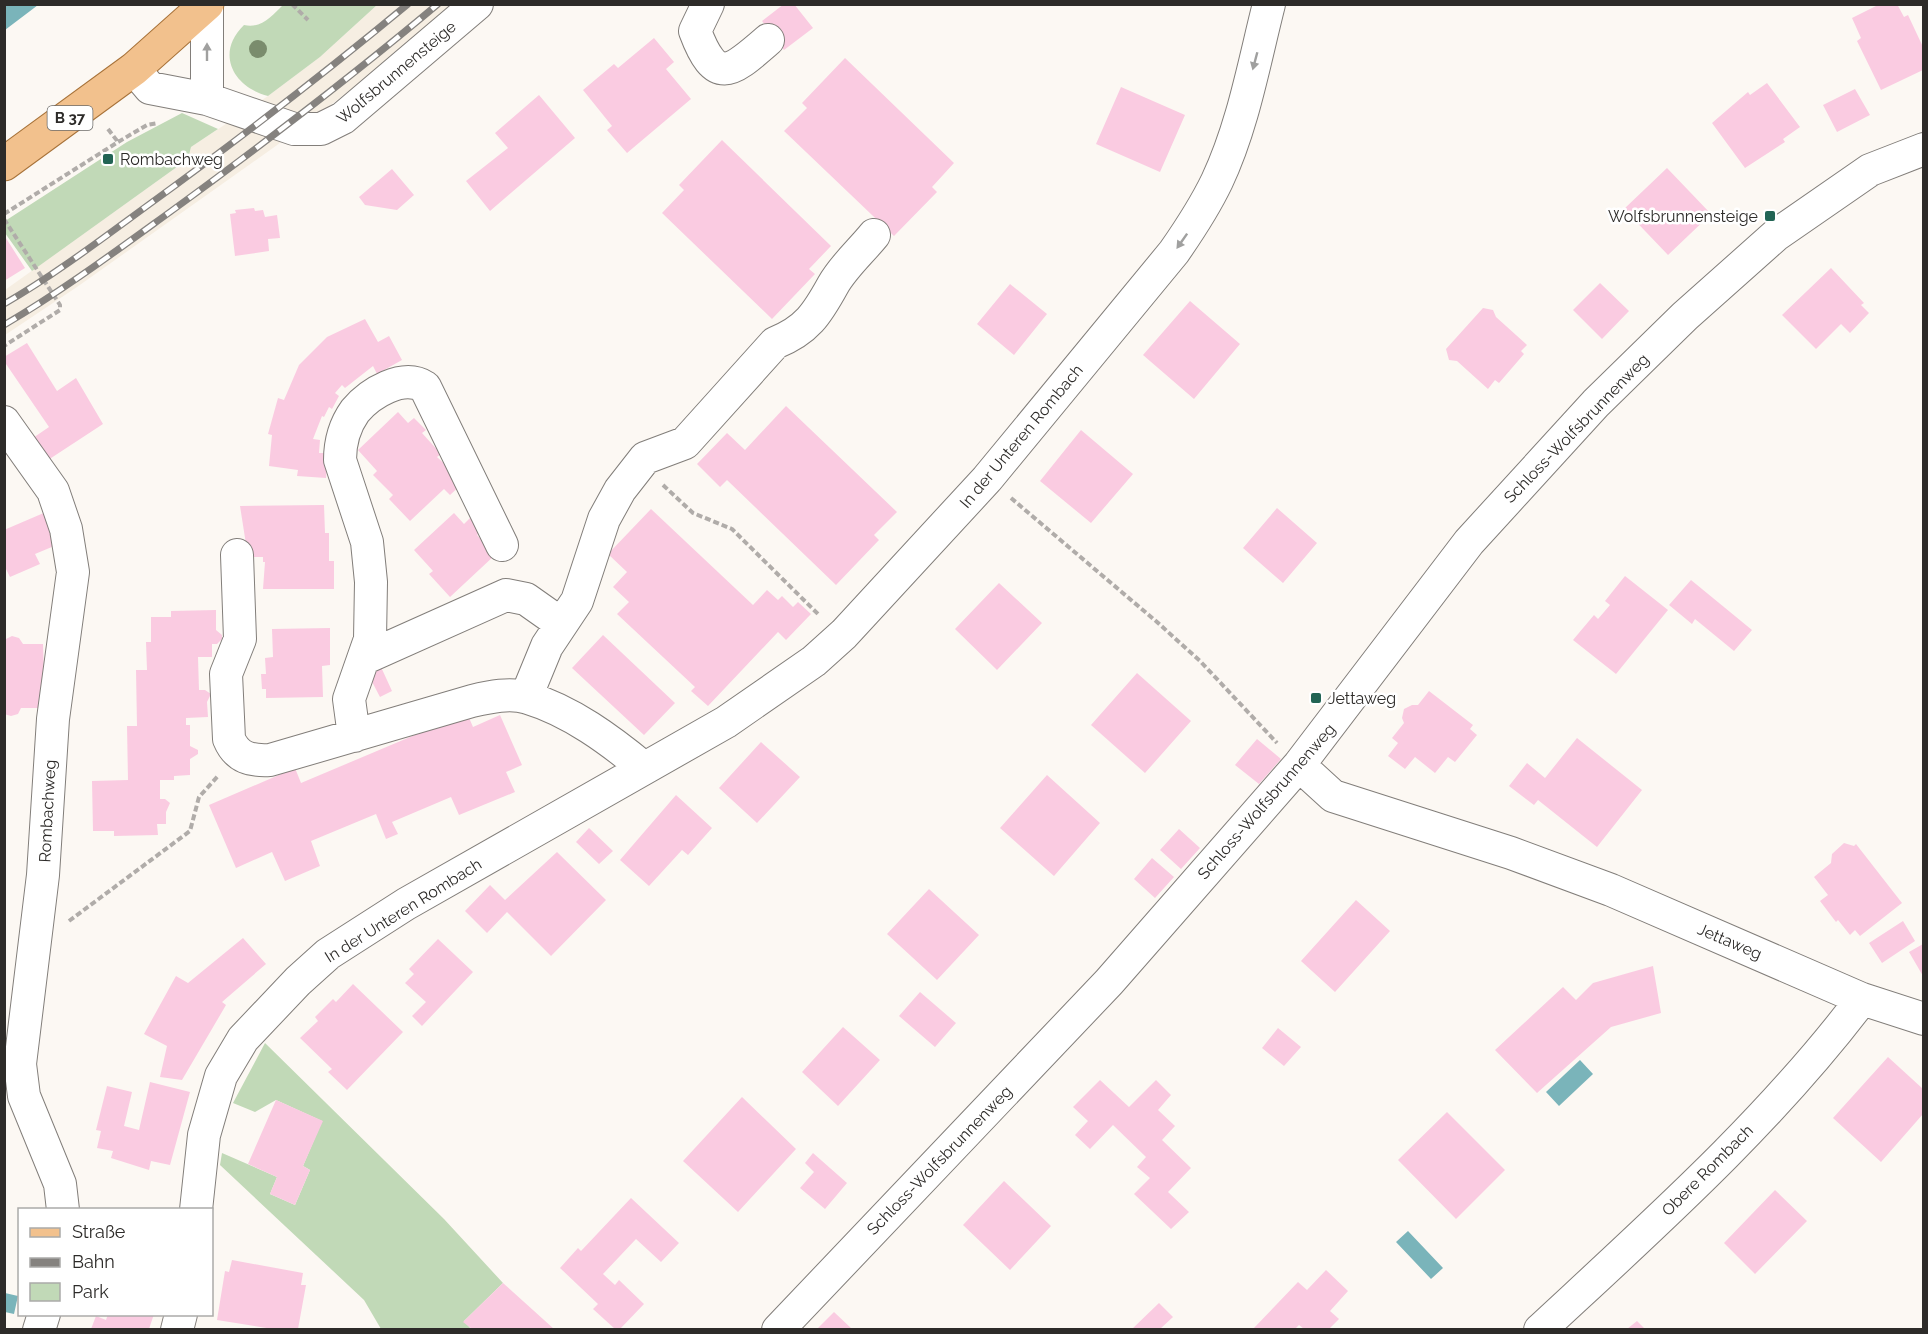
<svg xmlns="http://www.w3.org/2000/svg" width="1928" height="1334" font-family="Raleway,sans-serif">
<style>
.built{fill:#f6eee2}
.green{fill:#c1d9b7}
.water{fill:#7ab4ba}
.building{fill:#facbe1}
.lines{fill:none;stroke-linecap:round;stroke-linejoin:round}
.minor-casing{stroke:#827e7a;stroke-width:34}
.major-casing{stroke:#a77239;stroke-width:35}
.path{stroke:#b0aca9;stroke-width:4;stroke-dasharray:6 3;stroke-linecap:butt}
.minor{stroke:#fff;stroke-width:32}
.major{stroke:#f2c18d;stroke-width:33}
.rail-casing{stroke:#85827f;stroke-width:7}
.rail{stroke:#fff;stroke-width:4.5;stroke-dasharray:14;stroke-linecap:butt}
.tree{fill:#7a8c6d}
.oneway{fill:#a0a09f}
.poi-dot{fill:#226454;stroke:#fff;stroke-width:2}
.labels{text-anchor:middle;stroke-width:5;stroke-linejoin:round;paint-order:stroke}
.shield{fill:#fff;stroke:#6c6b69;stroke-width:1.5}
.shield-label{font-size:15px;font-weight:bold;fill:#2d2b29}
.street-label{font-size:16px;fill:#2d2b29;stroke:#fff}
.poi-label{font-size:16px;fill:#2d2b29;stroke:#fff;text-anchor:start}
</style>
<rect width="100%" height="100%" fill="#fcf8f3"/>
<path class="built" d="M377 5H455L391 59 287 138 77 287 5 335V290L188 159 191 147 268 96 320 57Z"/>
<path class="green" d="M283 5V4L377 5 320 57 268 96C233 87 215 53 244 25 261 29 272 16 283 5Z
M182 113 218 129 191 147 188 159 32 271 5 233V221L127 142Z
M265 1043 444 1219 503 1283 464 1321 471 1329H381L364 1300 220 1165 222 1153 277 1177 270 1194 295 1205 310 1170 303 1166 322 1121 276 1100 255 1112 233 1103Z"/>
<path class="water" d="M5 4H38V5L5 30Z
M1580 1060 1593 1074 1559 1106 1546 1092Z
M1408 1231 1443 1268 1431 1279 1396 1242Z
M5 1293 18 1296 14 1314 5 1312Z"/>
<path class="building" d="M784 4H794L813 28 784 50 762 21Z
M1880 4H1897L1904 17 1908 15 1923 47V70L1881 90 1857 41 1861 38 1852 18Z
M654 38 674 62 666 69 691 99 627 153 607 130 612 126 583 90 614 64 618 68Z
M845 58 954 163 932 187 937 192 894 236 784 131 807 108 802 103Z
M1767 83 1800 127 1783 139 1785 142 1745 168 1712 123 1748 92 1750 95Z
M1121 87 1185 115 1160 172 1096 144Z
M1855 89 1870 115 1837 132 1823 105Z
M539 95 575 138 490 211 466 181 508 148 495 133Z
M722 140 831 246 809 269 815 274 772 319 662 213 684 190 679 185Z
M1667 168 1711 214 1668 255 1624 209Z
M392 169 414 195 397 210 365 205 359 197Z
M254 208 255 211 263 210 265 217 277 215 280 238 268 239 269 251 235 256 230 214 236 213 235 210Z
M4 235 25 268 4 281Z
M1831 268 1864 303 1861 305 1869 313 1850 333 1841 324 1816 349 1782 315Z
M1600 283 1629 311 1602 339 1573 310Z
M1010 284 1047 314 1014 355 977 324Z
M1190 301 1240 344 1194 399 1143 355Z
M1483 308 1493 310 1496 317 1527 345 1521 351 1524 354 1499 383 1495 380 1488 389 1457 361 1449 360 1446 349Z
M365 319 378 342 389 336 402 360 377 374 373 366 345 388 342 385 335 393 339 396 332 409 329 407 324 417 322 416 313 439 320 440 319 453H328L326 478 297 476 298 470 269 466 272 435 268 434 278 398 284 400 299 365 327 337Z
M27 343 57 391 76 378 103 424 45 462 30 440 49 427 4 361V357Z
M786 406 897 512 874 535 879 540 836 585 727 480 720 487 697 464 727 433 745 450Z
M398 412 408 423 414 418 426 430 422 433 441 454 437 457 464 482 450 495 444 489 410 521 389 499 393 495 373 475 377 471 358 450Z
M1081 430 1133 474 1091 523 1040 481Z
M324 505 325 533H329V561H334V589H263L265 562H263V557H248L240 506Z
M1277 508 1317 543 1283 583 1243 548Z
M651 509 753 605 767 590 778 600 782 596 793 607 798 602 811 614 786 640 778 632 708 706 691 691 695 687 617 614 629 602 613 587 627 572 608 554Z
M46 512 59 544 35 554 40 564 10 577 4 565V530Z
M454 513 464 524 470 518 482 530 477 535 495 555 450 597 429 574 433 571 414 550Z
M1625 576 1668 610 1616 674 1573 640 1594 615 1598 619 1610 605 1605 601Z
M1691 580 1752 630 1734 651 1695 619 1692 624 1669 605Z
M999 583 1042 623 997 670 955 629Z
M216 610V630L222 635V639L217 644H212V657H198L199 690H205L211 694 207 702 208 717 186 718V725H190V746L198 750V754L190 759V775L174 776V780H160V799H165L170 803 166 812V824H157L158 835 114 836V831H93L92 781 128 780 127 726H137L136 670H147L146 642H151V617H171V611Z
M330 628V665L322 666 323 697 266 698V689H262L261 674H266L265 658 273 657 272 629Z
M603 635 675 703 644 735 572 668Z
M12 636 19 638 23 644H43L45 708H21L18 714 11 716 4 714V640Z
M381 667 392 691 380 697 368 674Z
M1137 673 1191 721 1145 773 1091 725Z
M1429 691 1473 725 1470 729 1477 735 1455 762 1448 757 1435 773 1415 757 1405 769 1388 756 1398 743 1392 738 1404 723 1402 718 1404 709 1412 705H1418Z
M467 713 473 727 500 715 522 765 506 772 515 792 459 815 451 797 392 822 398 834 386 839 376 814 311 841 320 866 285 881 272 852 236 868 209 805 295 768 301 783Z
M1577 738 1642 790 1597 847 1538 800 1534 805 1509 786 1527 763 1545 778Z
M1257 739 1281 759 1259 784 1235 765Z
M761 742 800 777 757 823 719 788Z
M1047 775 1100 823 1054 876 1000 828Z
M676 795 712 828 688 855 682 850 649 886 620 860Z
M589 828 613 851 599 864 576 842Z
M1179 829 1200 848 1181 869 1160 850Z
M1844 843 1854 846 1856 844 1902 903 1860 936 1855 930 1850 935 1838 920 1836 922 1820 901 1828 895 1814 877 1831 863 1832 854Z
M557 852 606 900 551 956 507 912 487 933 465 911 490 885 505 900Z
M1152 858 1174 877 1155 898 1134 879Z
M929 889 979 935 937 980 887 934Z
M1356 900 1390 931 1335 992 1301 961Z
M1903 921 1915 941 1882 963 1869 943Z
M243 938 266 964 222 1002 226 1005 182 1080 160 1077 167 1046 144 1034 176 976 188 983Z
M438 939 473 972 422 1026 412 1016 426 1002 405 983 414 974 409 969Z
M1923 944V976L1909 952Z
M1653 966 1661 1013 1611 1027 1537 1093 1495 1050 1563 987 1576 1000 1593 983Z
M353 984 403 1032 347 1090 328 1072 332 1069 300 1038 318 1021 315 1017 333 999 336 1002Z
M920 992 956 1023 935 1047 899 1016Z
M843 1027 880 1060 838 1106 802 1072Z
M1278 1028 1301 1047 1284 1066 1262 1048Z
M1888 1057 1923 1089V1114L1881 1162 1833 1118Z
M1100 1080 1129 1107 1156 1080 1171 1095 1158 1110 1175 1126 1162 1140 1191 1168 1168 1192 1189 1212 1171 1229 1134 1194 1150 1178 1137 1167 1146 1157 1113 1125 1090 1149 1075 1135 1088 1121 1073 1107Z
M150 1082 190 1092 170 1165 151 1161 149 1170 111 1158 113 1151 97 1148 101 1131 96 1130 107 1086 132 1092 124 1126 139 1130Z
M742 1097 796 1149 738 1212 683 1161Z
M276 1100 323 1121 303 1166 310 1170 295 1205 270 1194 277 1177 248 1164Z
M1447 1112 1505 1170 1456 1219 1398 1160Z
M813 1153 847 1183 825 1209 800 1188 814 1172 805 1163Z
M1004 1181 1051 1226 1010 1270 963 1225Z
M1775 1190 1807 1221 1755 1274 1724 1243Z
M631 1198 679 1243 661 1262 636 1239 603 1274 615 1285 619 1280 644 1304 620 1329H615L593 1309 598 1304 560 1268 578 1248 581 1251Z
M232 1260 303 1273 301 1285H306L298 1329H273L217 1320 225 1271 229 1272Z
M1326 1270 1348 1291 1330 1311 1339 1319 1329 1329H1304L1299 1325 1295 1329H1253L1298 1282 1307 1290Z
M503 1283 554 1329H472L463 1322Z
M1159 1303 1173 1317 1160 1329H1132Z
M834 1312 852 1329H817Z
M108 1314H154L149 1329H91L96 1316 106 1320Z
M1637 1321 1645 1329H1627Z"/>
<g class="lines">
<defs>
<path id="minor" d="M207 4V99
M708 4 695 31C716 87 731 72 768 40
M134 69 150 88 207 99 294 129H321L343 118 477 4
M4 422 53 491 66 529 73 572 53 719 43 875 20 1064 24 1096 60 1184 63 1210
M237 555 240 639 226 674 229 739C237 758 251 761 270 760L472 701C489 697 511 692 528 698 571 711 610 740 644 768
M363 659 506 595 526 599 560 623
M526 697 547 646 577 601 604 519 620 490 645 458 685 443 775 343C807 330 817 314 833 285 843 267 861 251 874 235
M354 736 349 699 370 639 371 582 367 542 340 460C340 443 345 425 355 411 370 393 403 373 425 387L502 545
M1299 765 1333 796 1511 853 1611 890 1862 999 1924 1019
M196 1210 204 1135 221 1076 243 1039 298 981 328 954 406 904 726 722 814 661 844 634 987 479 1174 252C1190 229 1205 206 1217 181 1243 126 1254 63 1269 4
M39 1330 44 1314
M177 1330 181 1314
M778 1330 1109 982 1299 765 1469 542 1596 403 1685 316 1776 235 1870 170 1924 149
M1540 1330C1653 1225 1769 1122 1862 999"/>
<path id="major" d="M4 164 134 69 207 4"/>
</defs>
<use href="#minor" class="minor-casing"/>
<use href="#major" class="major-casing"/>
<path class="path" d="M292 4 308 20
M108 129 118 142
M4 214 118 142 147 125 158 123
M4 219 60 305V310L4 346
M663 485 693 513 732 529 819 615
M1011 498 1157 622 1200 661 1277 743
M69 921 190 831 199 797 218 776"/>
<use href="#minor" class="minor"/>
<use href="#major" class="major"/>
<defs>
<path id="rail" d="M4 304C56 274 103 238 151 203 239 139 325 73 408 4
M4 325C62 291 116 251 170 212 262 145 351 77 438 4"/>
</defs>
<use href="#rail" class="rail-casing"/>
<use href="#rail" class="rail"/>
</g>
<circle class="tree" cx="258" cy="49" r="9"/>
<defs><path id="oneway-solid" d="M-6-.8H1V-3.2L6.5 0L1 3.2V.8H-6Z" transform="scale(1.5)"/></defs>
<g class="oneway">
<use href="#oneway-solid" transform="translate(207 52) rotate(-90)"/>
<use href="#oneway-solid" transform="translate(1255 61) rotate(105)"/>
<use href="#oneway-solid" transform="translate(1182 241) rotate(125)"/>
</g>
<g class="poi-dot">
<rect x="102" y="153" width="12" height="12" rx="3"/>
<rect x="1764" y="210" width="12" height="12" rx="3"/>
<rect x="1310" y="692" width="12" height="12" rx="3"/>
</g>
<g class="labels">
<rect class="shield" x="47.5" y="106" width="45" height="24" rx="4.5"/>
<g class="shield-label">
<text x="70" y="123">B 37</text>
</g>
<g class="street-label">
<text transform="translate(396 72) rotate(-40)" y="6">Wolfsbrunnensteige</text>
<text transform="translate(1576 428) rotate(-46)" y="6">Schloss-Wolfsbrunnenweg</text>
<text transform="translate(1021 436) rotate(-50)" y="6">In der Unteren Rombach</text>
<text transform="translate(1266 801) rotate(-49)" y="6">Schloss-Wolfsbrunnenweg</text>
<text transform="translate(47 811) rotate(-87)" y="6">Rombachweg</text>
<text transform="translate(403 910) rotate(-32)" y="6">In der Unteren Rombach</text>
<text transform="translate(1730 941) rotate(23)" y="6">Jettaweg</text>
<text transform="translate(939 1160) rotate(-46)" y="6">Schloss-Wolfsbrunnenweg</text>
<text transform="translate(1707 1170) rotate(-45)" y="6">Obere Rombach</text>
</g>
<g class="poi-label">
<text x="120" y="165">Rombachweg</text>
<text x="1758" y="222" text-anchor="end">Wolfsbrunnensteige</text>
<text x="1328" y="704">Jettaweg</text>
</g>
</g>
<rect width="1928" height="1334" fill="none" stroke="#2d2b29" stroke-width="12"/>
<rect x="18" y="1208" width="195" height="108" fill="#ffffff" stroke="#abaaa9" stroke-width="1.5"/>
<rect x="30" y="1228" width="30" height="9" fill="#f2c18d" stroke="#abaaa9" stroke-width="1.5"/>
<text x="72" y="1238" font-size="18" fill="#2d2b29">Straße</text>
<rect x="30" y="1258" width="30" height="9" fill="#85827f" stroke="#abaaa9" stroke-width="1.5"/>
<text x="72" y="1268" font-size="18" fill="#2d2b29">Bahn</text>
<rect x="30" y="1283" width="30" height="18" fill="#c1d9b7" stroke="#abaaa9" stroke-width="1.5"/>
<text x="72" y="1298" font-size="18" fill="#2d2b29">Park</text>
</svg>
